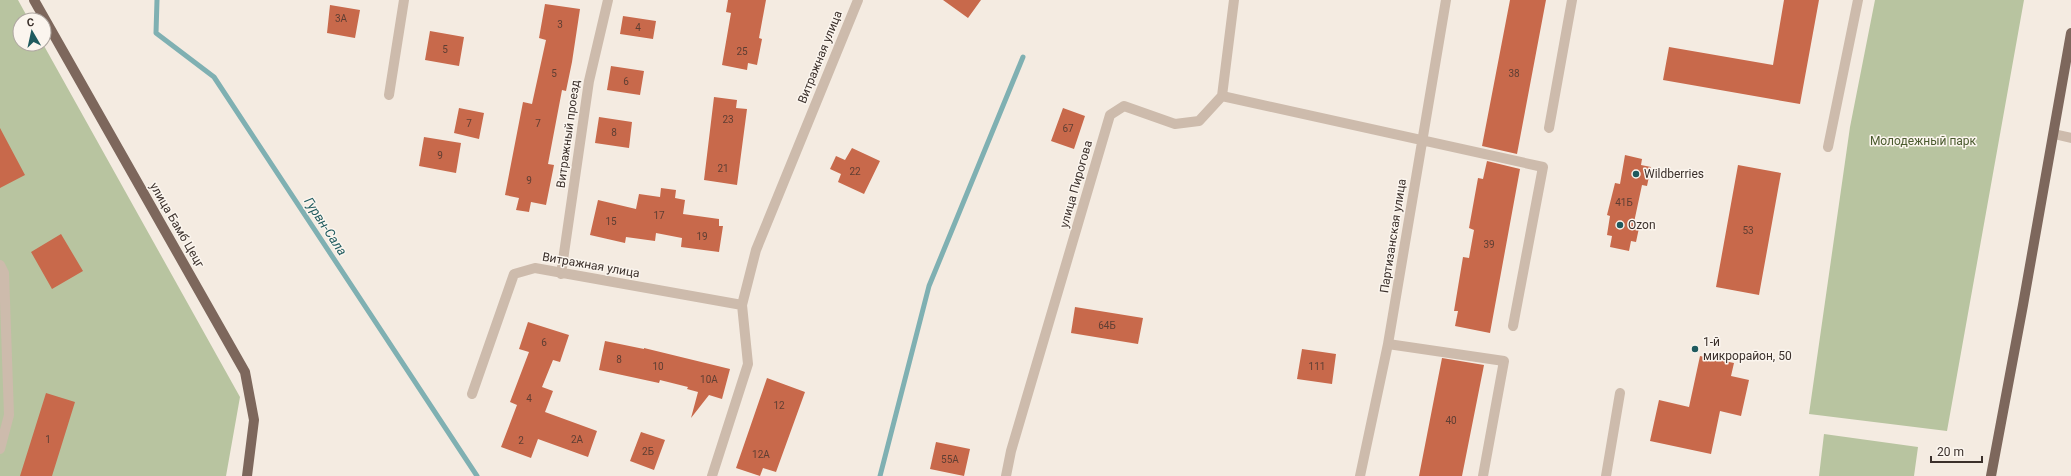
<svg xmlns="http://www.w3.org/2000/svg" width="2071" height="476" font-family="Roboto,sans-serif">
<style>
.green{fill:#b8c4a0}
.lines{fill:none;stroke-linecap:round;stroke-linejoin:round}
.stream{stroke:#7fb0b2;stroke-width:5}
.building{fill:#c8694b}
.minor{stroke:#cdbbac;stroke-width:10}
.major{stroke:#7d675c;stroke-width:10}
.poi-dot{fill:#1f5a5e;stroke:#fbf5ee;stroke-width:1.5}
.labels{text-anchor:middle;stroke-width:3;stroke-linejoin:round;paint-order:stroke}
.number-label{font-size:10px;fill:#5e3e33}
.street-label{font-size:12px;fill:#3b302b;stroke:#fbf5ee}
.park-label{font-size:12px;fill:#4a5a2e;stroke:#fbf5ee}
.poi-label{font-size:12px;fill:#3b302b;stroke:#fbf5ee;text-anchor:start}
.water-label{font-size:13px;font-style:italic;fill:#1f5a5e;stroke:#fbf5ee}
</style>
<rect width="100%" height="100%" fill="#f4ebe1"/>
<path class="green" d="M0 0H18L29 20H20V44H43L240 397 226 476H0Z
M1875 0H2024L1947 431 1809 414 1850 127Z
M1824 434 1918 447 1914 476H1819Z"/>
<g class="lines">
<path class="stream" d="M157 0 156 33 214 77 477 476
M880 476 929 286 1023 57"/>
</g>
<path class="building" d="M728 0H766L759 38 762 39 757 65 748 63 747 70 722 65 731 13 726 12Z
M943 0H981L968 18Z
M1510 0H1546L1517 154 1482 146Z
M1784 0H1819L1800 104 1663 80 1669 47 1773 65Z
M545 4 580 9 572 62 566 91 562 90 548 164 554 165 546 205 531 202 529 212 516 210 519 198 505 195 523 102 532 104 546 40 539 38Z
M330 5 360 10 355 38 327 33Z
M623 16 656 21 653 39 620 34Z
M430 31 464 37 459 66 425 60Z
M611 66 644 71 640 95 607 90Z
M714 97 737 100 736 108 747 109 737 185 704 180Z
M459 108 484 113 479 139 454 133Z
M1063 108 1085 116 1074 149 1051 141Z
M599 117 632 122 629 148 595 143Z
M0 128 25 175 0 188Z
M424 137 461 143 456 173 419 166Z
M852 148 880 161 864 194 838 182 841 174 830 169 836 156 845 160Z
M1625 155 1642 159 1641 165 1651 167 1647 186 1642 185 1633 227 1639 228 1636 242 1631 241 1629 251 1610 247 1612 236 1607 235 1610 216 1607 215 1615 183 1620 184Z
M1487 161 1520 169 1490 333 1455 326 1458 311H1454L1463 257 1469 258 1474 230 1469 228 1478 178 1483 179Z
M1738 165 1781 173 1759 295 1716 287Z
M661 188 676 190 675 198 685 200 683 214 719 219V226H723L719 252 681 247 682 238 656 233 655 241 626 237 625 243 590 235 598 200 636 209 639 194 660 197Z
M61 234 83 271 52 289 31 252Z
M1075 307 1143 318 1138 344 1071 333Z
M528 322 569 335 560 362 553 360 542 387 553 391 545 412 597 431 588 457 538 439 531 458 501 447 517 405 510 402 529 352 519 349Z
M605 341 644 349V348L730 369 722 399 709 395 691 418 698 392 687 389 688 387 660 380 659 383 599 370Z
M1302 349 1336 354 1332 384 1297 379Z
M1700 356 1734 363 1731 376 1749 380 1741 416 1720 411 1711 454 1650 441 1659 400 1689 407Z
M1442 358 1484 365 1462 476H1419Z
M767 378 805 392 776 472 763 468 760 476 736 468Z
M46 393 75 402 52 476H20Z
M641 432 665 440 654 470 630 461Z
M936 442 970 449 964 476 930 469Z"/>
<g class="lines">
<path class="minor" d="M389 95 404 0
M1222 96 1543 167 1513 326
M1549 128 1572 0
M2054 134 2071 138
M1828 147 1858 0
M0 265 4 273 9 415 0 449
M561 274 589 81 608 0
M1388 344 1504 361 1483 476
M472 394 514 274 535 268 742 305
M712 476 748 364 742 305 756 250 858 0
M1006 476 1011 451 1110 115 1124 106 1175 124 1199 121 1222 96 1234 0
M1360 476 1388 344 1446 0
M1606 476 1620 393"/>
<path class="major" d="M34 0 245 372 254 420 247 476
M1991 476 2023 305 2071 33"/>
</g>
<g class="poi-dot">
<circle cx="1636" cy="174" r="4"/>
<circle cx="1620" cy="225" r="4"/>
<circle cx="1695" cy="349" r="4"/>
</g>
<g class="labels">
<g class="number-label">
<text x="341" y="22">3А</text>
<text x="560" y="28">3</text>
<text x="638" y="31">4</text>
<text x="445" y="53">5</text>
<text x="742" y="55">25</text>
<text x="554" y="77">5</text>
<text x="1514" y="77">38</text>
<text x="626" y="85">6</text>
<text x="728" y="123">23</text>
<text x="469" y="127">7</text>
<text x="538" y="127">7</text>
<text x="1068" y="132">67</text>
<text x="614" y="136">8</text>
<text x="440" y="159">9</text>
<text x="723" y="172">21</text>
<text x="855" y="175">22</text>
<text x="529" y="184">9</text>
<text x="1624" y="206">41Б</text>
<text x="659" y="219">17</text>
<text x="611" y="225">15</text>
<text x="1748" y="234">53</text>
<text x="702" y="240">19</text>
<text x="1489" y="248">39</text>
<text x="1107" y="329">64Б</text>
<text x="544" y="346">6</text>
<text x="619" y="363">8</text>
<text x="658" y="370">10</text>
<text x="1317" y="370">111</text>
<text x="709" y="383">10А</text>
<text x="529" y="402">4</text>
<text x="779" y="409">12</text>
<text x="1451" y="424">40</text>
<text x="48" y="443">1</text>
<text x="577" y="443">2А</text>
<text x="521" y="444">2</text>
<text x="648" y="455">2Б</text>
<text x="761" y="458">12А</text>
<text x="950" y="463">55А</text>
</g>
<g class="street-label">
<text transform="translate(820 57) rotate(-68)" y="4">Витражная улица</text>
<text transform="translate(568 134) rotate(-82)" y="4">Витражный проезд</text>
<text transform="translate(1076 184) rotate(-74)" y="4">улица Пирогова</text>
<text transform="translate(177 225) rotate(60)" y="4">улица Бамб Цецг</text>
<text transform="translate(1393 236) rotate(-81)" y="4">Партизанская улица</text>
<text transform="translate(591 265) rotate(10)" y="4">Витражная улица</text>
</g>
<g class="park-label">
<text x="1923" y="145">Молодежный парк</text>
</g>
<g class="poi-label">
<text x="1644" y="178">Wildberries</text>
<text x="1628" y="229">Ozon</text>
<text x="1703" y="346">1-й<tspan x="1703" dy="14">микрорайон, 50</tspan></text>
</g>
<g class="water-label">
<text transform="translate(326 226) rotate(57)" y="5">Гурвн-Сала</text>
</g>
</g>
<g transform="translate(32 32) rotate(351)"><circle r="19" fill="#fbf5ee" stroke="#aea6a0"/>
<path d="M0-3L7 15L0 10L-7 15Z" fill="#1f5a5e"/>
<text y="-6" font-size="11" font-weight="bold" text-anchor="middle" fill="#3b302b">С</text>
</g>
<path d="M1931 456v6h51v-6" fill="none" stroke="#3b302b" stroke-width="2"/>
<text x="1937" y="456" font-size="12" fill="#3b302b" stroke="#fbf5ee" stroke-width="3" paint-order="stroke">20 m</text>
</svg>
